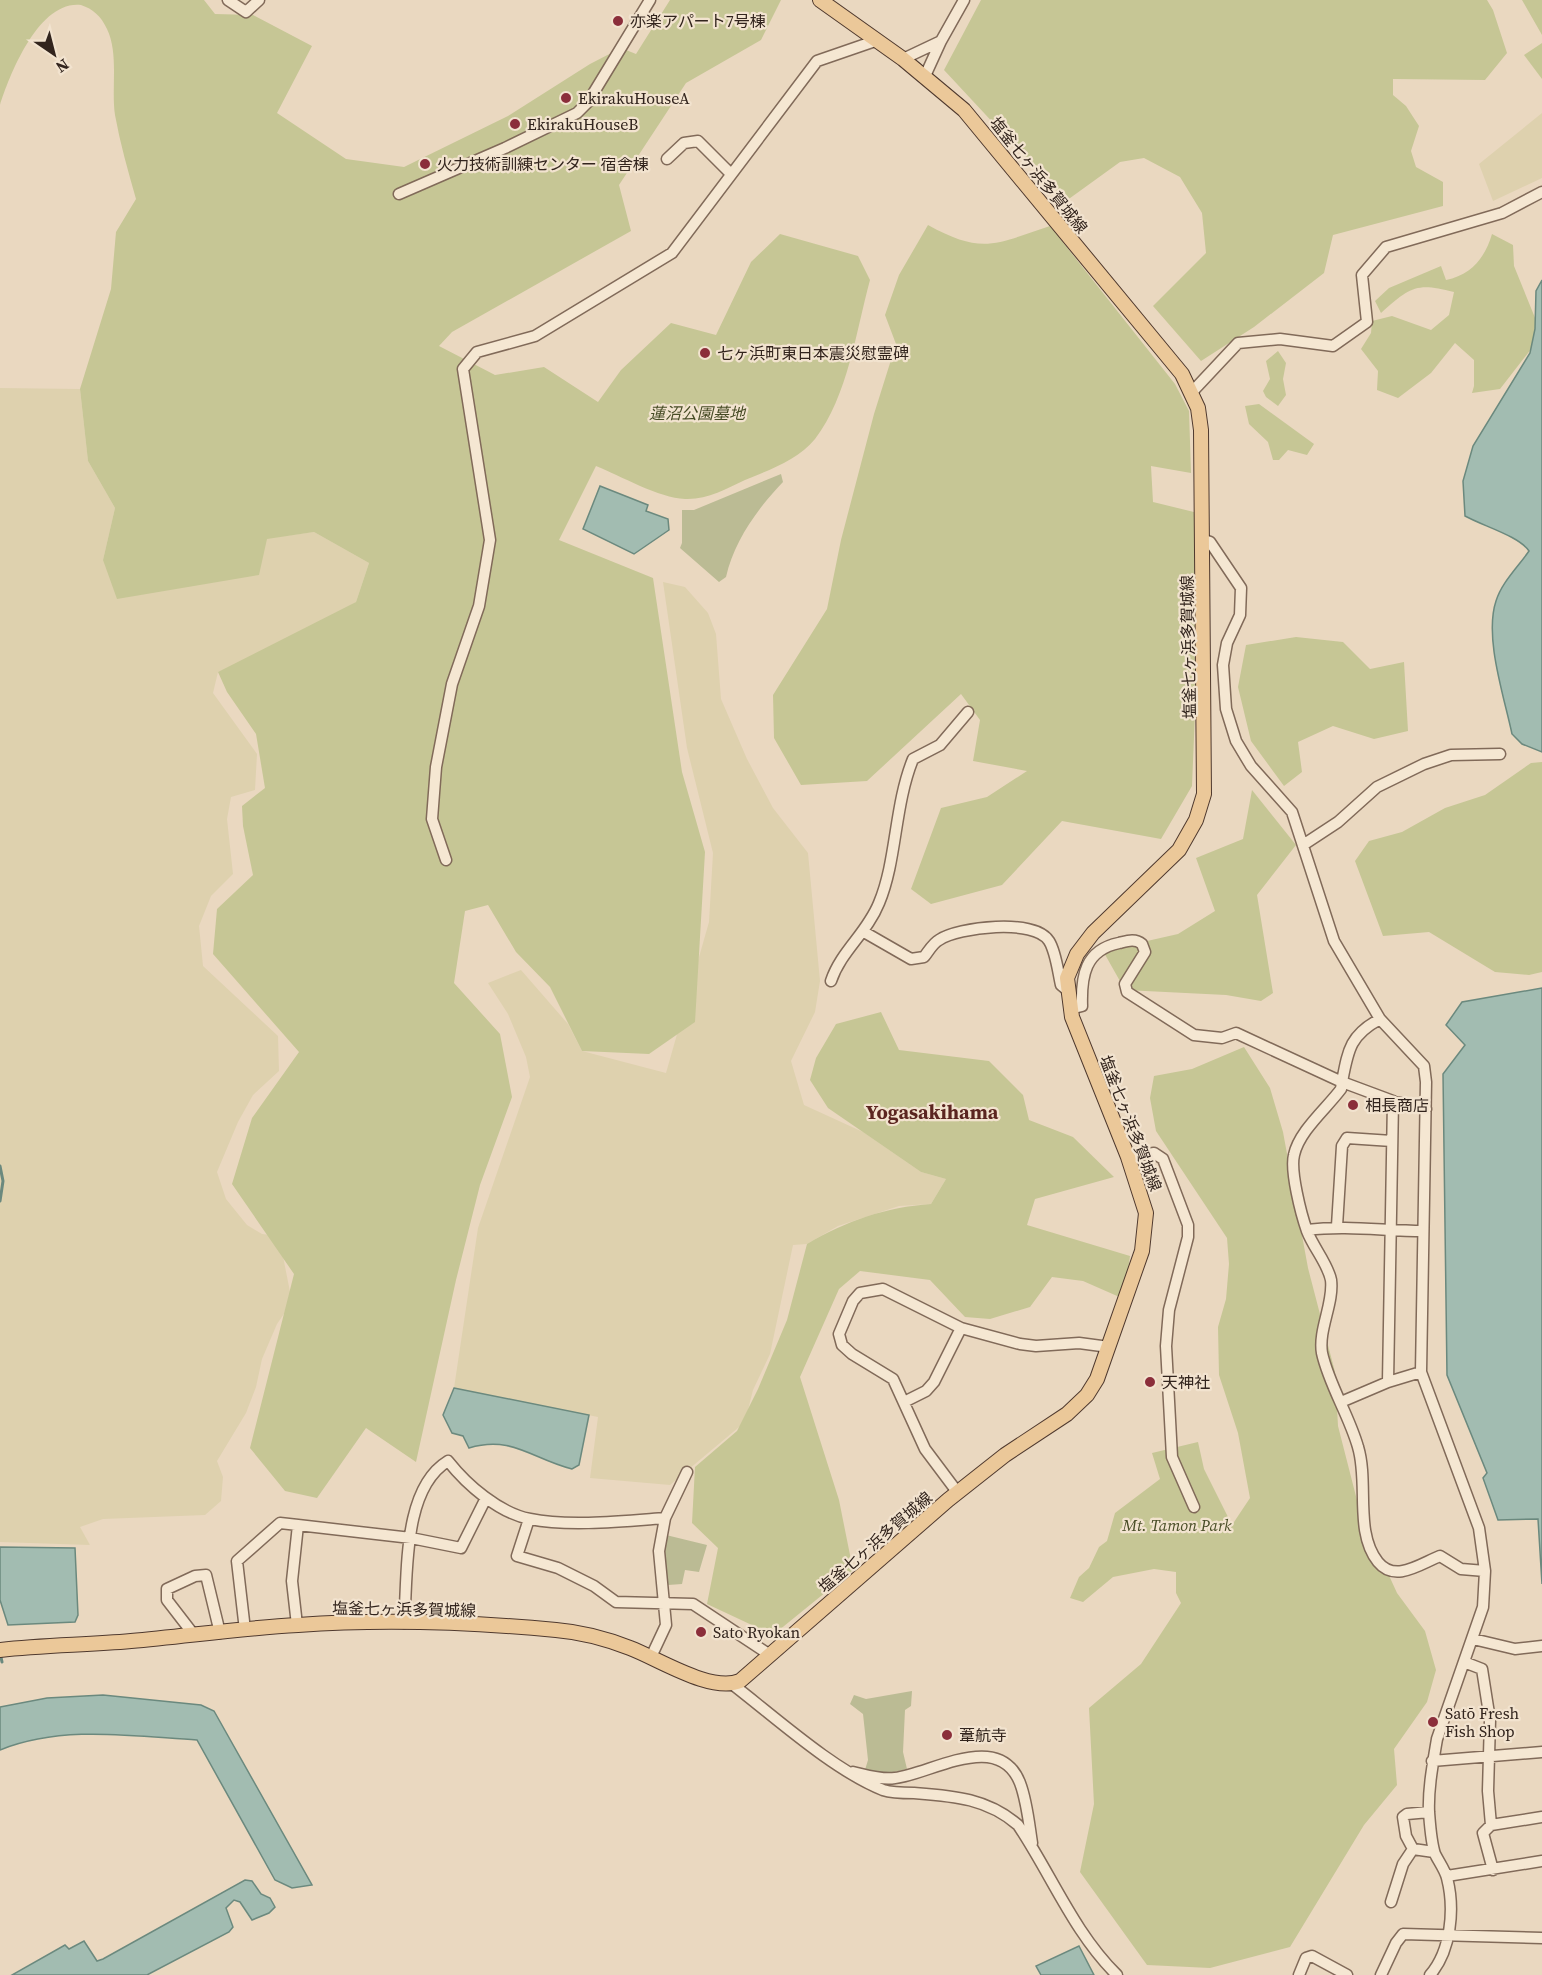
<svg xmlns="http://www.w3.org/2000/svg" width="1542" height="1975" font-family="'Source Serif 4','Noto Sans JP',serif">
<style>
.farmland{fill:#ded1ae}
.green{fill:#c6c695}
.cemetery{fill:#bbbb94}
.water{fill:#a2bcb1;stroke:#6b897e;stroke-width:1.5}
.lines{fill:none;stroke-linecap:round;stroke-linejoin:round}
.stream{stroke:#6b897e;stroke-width:3}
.minor-casing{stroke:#816a59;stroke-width:13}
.major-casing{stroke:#4f392e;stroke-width:16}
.minor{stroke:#f5e7d2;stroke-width:10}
.major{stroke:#ebc899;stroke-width:14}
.poi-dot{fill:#8b2e3a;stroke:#f2e3cf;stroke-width:2}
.labels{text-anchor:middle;stroke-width:4.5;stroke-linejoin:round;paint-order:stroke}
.poi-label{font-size:16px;fill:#32241d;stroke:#f2e3cf;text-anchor:start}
.street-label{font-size:16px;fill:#32241d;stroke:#f2e3cf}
.park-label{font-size:16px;font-style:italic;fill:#474c25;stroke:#f2e3cf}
.quarter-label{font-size:20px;font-weight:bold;fill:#5b2520;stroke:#f2e3cf}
</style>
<rect width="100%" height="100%" fill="#ead8c0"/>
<path class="farmland" d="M1542 113V178L1493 201 1479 164Z
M0 388 80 389 88 461 115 508 103 560 314 532 369 563 356 602 276 655 218 672 213 693 257 754 255 790 231 797 227 819 233 874 211 896 199 926 203 966 278 1036 279 1071 253 1095 238 1122 217 1172 226 1199 247 1225 262 1234 279 1236 292 1302 277 1324 262 1359 256 1387 246 1413 217 1461 223 1477 221 1501 205 1515 103 1519 80 1527 90 1545 0 1542Z
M663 582 685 587 708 613 716 634 721 699 747 759 773 808 808 853 820 981 815 1012 791 1061 804 1105 863 1132 921 1172 946 1179 931 1204 899 1206 838 1226 807 1244 793 1245 770 1354 753 1390 745 1422 670 1485 590 1478 598 1417 454 1388 478 1228 530 1077 526 1057 508 1014 488 983 521 970 568 1024 582 1051 666 1073 709 922 713 853 687 748Z"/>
<path class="green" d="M0 0H204L215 14 253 15 312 46 277 113 346 159 404 167 508 116 590 64 621 48 636 54 670 0H781L761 40 686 83 619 185 631 231 452 332 439 346 495 375 544 367 598 402 621 370 671 323 716 335 751 262 780 234 858 256 870 280C856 331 848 396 815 439 798 460 769 470 745 480 726 489 707 500 685 499 659 498 621 476 596 466L559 540 653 578 682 772 705 852 695 1022 649 1054 582 1051 550 987 516 952 488 905 465 911 454 983 500 1034 512 1097 480 1185 456 1280 416 1462 366 1428 317 1498 285 1491 250 1448 294 1274 232 1184 252 1118 299 1052 213 954 217 909 253 875 243 826 242 806 265 788 256 734 227 692 218 672 356 602 369 563 314 532 267 539 259 575 117 599 103 560 115 508 88 461 80 389 111 289 116 232 136 199C128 171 120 143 115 115 111 88 119 54 107 29 101 16 93 9 81 5 38 0 9 77 0 105Z
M981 0H1487L1493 10 1507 53 1485 80 1393 79V95L1406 106 1419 126 1411 151 1416 167 1443 182V206L1333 235 1324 273 1254 327 1201 361 1153 306 1206 253 1202 213 1180 177 1144 158 1120 162 1066 201 944 70Z
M1523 0H1542V35L1522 0Z
M1542 43V79L1524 55Z
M928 225C982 255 996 244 1050 226L1175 384 1189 411 1191 473 1151 466 1153 502 1198 513 1200 591 1192 786 1161 839 1062 821 1002 885 931 904 911 889 941 808 987 797 1027 771 973 761 980 720 961 694 867 781 801 785 774 738 773 695 827 609 841 540 874 414 896 344 885 315 899 275Z
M1492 234 1513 245 1514 266 1542 335 1500 389 1472 393 1474 386V360L1455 343 1431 373 1398 398 1377 390 1378 371 1361 349 1371 333 1372 321 1392 316 1431 330 1449 315 1454 292C1416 282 1410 287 1381 313L1375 301 1389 288 1441 266 1446 280C1471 275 1485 258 1492 234Z
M1278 351 1286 363 1283 379 1286 395 1278 406 1266 397 1263 391 1270 379 1266 361Z
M1259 404 1314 444 1307 455 1288 450 1279 460H1273L1268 442 1249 424 1245 406Z
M1296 637 1343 642 1370 669 1404 662 1408 731 1374 739 1333 726 1298 742 1302 772 1284 786 1251 741 1238 687 1246 645Z
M1542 762V972L1529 975 1495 972 1429 932 1383 936 1355 861 1369 841 1402 832 1445 808 1485 795 1531 763Z
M1252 790 1296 845 1257 895 1273 993 1261 1001 1226 995 1125 990 1103 951 1178 934 1215 911 1196 858 1243 839Z
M881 1012 899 1050 989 1061 1023 1095 1029 1120 1073 1137 1114 1177 1035 1199 1027 1225 1130 1256 1124 1299 1083 1281 1052 1277 1030 1307 990 1319 965 1317 930 1280 860 1271 839 1289 800 1377 839 1500 853 1570 773 1635 707 1604 718 1548 692 1523 695 1467 737 1431 758 1389 787 1320 807 1244C846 1221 886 1207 931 1204L946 1179 921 1172 828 1108 810 1080 816 1058 836 1024Z
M1244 1047 1270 1088 1283 1132 1308 1268 1335 1372 1338 1426 1360 1512 1397 1593 1425 1631 1436 1670 1427 1702 1394 1749 1397 1785 1364 1825 1290 1947 1210 1968 1147 1965 1080 1872 1094 1804 1089 1708 1141 1664 1181 1603 1176 1593V1572L1154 1569 1113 1577 1083 1602 1070 1598 1079 1577 1089 1568 1099 1547 1107 1541 1115 1513 1160 1479 1152 1453 1198 1442 1204 1469 1232 1525 1250 1498 1238 1433 1219 1375 1218 1327 1226 1299 1229 1264 1227 1238 1156 1131 1150 1098 1154 1076 1192 1069Z"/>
<path class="cemetery" d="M781 474 783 482C758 508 734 541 726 577L719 582 680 548 682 543V510H694Z
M666 1535 707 1545 699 1572 685 1570 682 1584 668 1585 663 1557Z
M912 1691 911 1706 905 1710 903 1752 907 1769 885 1774 865 1770 868 1760 863 1714 850 1704 854 1695 866 1699Z"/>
<path class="water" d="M1542 280V752L1522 744 1512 734C1504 696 1484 637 1496 601 1502 582 1518 567 1529 551 1519 536 1483 526 1465 516L1463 481 1473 446 1530 353 1535 329 1536 291Z
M600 486 648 505 646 511 668 519 669 530 634 554 583 529Z
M1542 988V1584L1538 1519 1498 1520 1483 1478 1487 1473 1447 1375 1443 1074 1465 1045 1446 1025 1462 1002Z
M454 1388 589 1415 579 1465 572 1469C532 1459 512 1435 469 1448L463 1436 452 1433 443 1415Z
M0 1547 75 1548 78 1615 75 1622 8 1625 0 1600Z
M103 1695 201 1705 214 1711 312 1885 292 1888 275 1880 197 1740C132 1736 62 1725 0 1750V1707L47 1698Z
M245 1880 252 1881 261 1894 270 1898 275 1907 269 1913 252 1920 240 1902 234 1900 226 1908 233 1927 229 1932 147 1975H12L65 1945 69 1949 84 1941 97 1961 103 1959Z
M1079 1946 1094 1975H1041L1036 1966Z"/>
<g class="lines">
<path class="stream" d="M0 1166 3 1181 0 1201
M1 1657 2 1662"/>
<defs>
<path id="minor" d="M228 0 246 12 259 0
M903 59 941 41
M925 76 941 41 964 0
M667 159 684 143 698 141 731 174
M399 194 505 148 577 113 588 102 650 0
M1192 392 1238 343 1280 339 1333 346 1367 322 1362 275 1386 247 1502 213 1542 192
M1204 540 1210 542 1241 588 1240 615 1227 643 1223 665 1226 709 1236 741 1251 766 1292 812 1334 941 1380 1019 1424 1066 1426 1082 1421 1372 1479 1528 1485 1571 1483 1607 1437 1739C1433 1763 1428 1788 1429 1812 1430 1825 1431 1842 1435 1854 1439 1862 1445 1870 1447 1878 1455 1909 1451 1951 1430 1975
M1303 845 1338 822 1377 787 1424 764 1451 755 1500 754
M446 860 432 819 436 767 452 684 479 606 490 540 463 369 477 352 535 336 672 253 817 61 875 41
M864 932 911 959 924 957C928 952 933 943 939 940 958 927 1035 918 1049 941 1056 952 1058 972 1061 985L1067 990
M831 981C841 951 867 933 879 903 897 860 894 806 913 759L940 745 968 712
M1070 1009 1082 1006C1081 976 1085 950 1119 943 1127 941 1135 938 1142 944L1145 952 1125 984 1127 992 1194 1035 1222 1038 1236 1033 1342 1082C1348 1050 1350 1035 1380 1019
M1426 1109 1393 1101 1342 1082 1341 1089C1327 1108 1299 1131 1294 1155 1290 1171 1301 1214 1307 1231 1313 1247 1328 1264 1331 1280 1334 1303 1318 1330 1322 1353 1329 1385 1349 1415 1358 1447 1369 1483 1354 1532 1378 1562 1395 1583 1420 1564 1440 1556L1461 1569 1485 1571
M1128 1157 1154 1153 1163 1159 1188 1225V1237L1169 1310 1166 1346 1172 1457 1194 1507
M1337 1226 1342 1146 1347 1138 1392 1141
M1307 1230C1347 1225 1384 1231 1423 1231
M1388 1382 1393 1101
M904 1402 926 1391 934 1382 961 1328
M1341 1402 1388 1382 1421 1372
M958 1493 925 1449 893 1379 852 1354 842 1345 839 1334 853 1301 860 1293 883 1289 961 1328 1020 1344 1036 1346 1079 1343 1109 1347
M529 1519 517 1556 558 1568 594 1586 616 1602 693 1604 770 1655
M404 1623C408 1574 402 1489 448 1461 467 1485 499 1513 530 1519 569 1527 625 1521 665 1518
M297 1625 292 1581 298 1525 411 1538 461 1548 486 1498
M245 1630 237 1561 280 1523 298 1525
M194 1635 167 1600V1589L195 1576 206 1575 220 1633
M1473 1639 1515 1649 1542 1646
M651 1657 666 1625 659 1551 665 1518 687 1472
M1464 1662 1482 1669 1490 1720 1488 1791 1491 1825
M732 1684C775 1717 833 1770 883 1790 892 1793 904 1793 914 1793 953 1796 987 1798 1018 1825 1051 1874 1074 1933 1117 1975
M1432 1761 1542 1752
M853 1772C866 1775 881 1780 895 1778 931 1774 999 1729 1020 1783 1027 1801 1029 1824 1032 1843
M1429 1812 1407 1814 1403 1817 1406 1836 1413 1849 1434 1852
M1493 1870 1483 1833 1491 1825 1542 1817
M1447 1876 1542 1861
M1391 1902 1403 1864 1413 1849
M1299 1975 1306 1958 1312 1956 1347 1975
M1381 1975 1396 1943 1403 1934 1542 1938"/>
<path id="major" d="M0 1650C43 1645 87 1645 131 1641 187 1636 242 1628 298 1625 383 1619 471 1622 556 1630 580 1632 607 1639 630 1648 659 1659 711 1693 740 1681L948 1500 1005 1455 1067 1414 1087 1395 1097 1379 1142 1251 1146 1213 1128 1157 1072 1017 1067 978 1077 954 1093 933 1179 850 1196 820 1204 794 1201 430 1198 408 1182 374 964 110 903 59 820 0"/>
</defs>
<use href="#minor" class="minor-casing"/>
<use href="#major" class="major-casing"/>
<use href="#minor" class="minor"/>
<use href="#major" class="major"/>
</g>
<g class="poi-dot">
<circle cx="618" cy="21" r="6"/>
<circle cx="566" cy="98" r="6"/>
<circle cx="515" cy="124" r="6"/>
<circle cx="425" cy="164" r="6"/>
<circle cx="705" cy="353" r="6"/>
<circle cx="1353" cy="1105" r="6"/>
<circle cx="1150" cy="1382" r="6"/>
<circle cx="701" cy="1632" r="6"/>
<circle cx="1433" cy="1722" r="6"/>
<circle cx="947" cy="1735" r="6"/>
</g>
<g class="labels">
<g class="poi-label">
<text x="630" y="27">亦楽アパート7号棟</text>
<text x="578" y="104">EkirakuHouseA</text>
<text x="527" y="130">EkirakuHouseB</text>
<text x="437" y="170">火力技術訓練センター 宿舎棟</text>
<text x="717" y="359">七ヶ浜町東日本震災慰霊碑</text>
<text x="1365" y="1111">相長商店</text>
<text x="1162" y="1388">天神社</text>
<text x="713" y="1638">Sato Ryokan</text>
<text x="1445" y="1719">Satō Fresh<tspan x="1445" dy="18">Fish Shop</tspan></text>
<text x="959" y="1741">葦航寺</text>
</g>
<g class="street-label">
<text transform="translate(1039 175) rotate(51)" y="6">塩釜七ヶ浜多賀城線</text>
<text transform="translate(1188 647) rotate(-91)" y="6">塩釜七ヶ浜多賀城線</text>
<text transform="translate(1131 1123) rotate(69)" y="6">塩釜七ヶ浜多賀城線</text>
<text transform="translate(875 1542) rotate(-41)" y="6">塩釜七ヶ浜多賀城線</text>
<text transform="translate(404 1609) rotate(1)" y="6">塩釜七ヶ浜多賀城線</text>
</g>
<g class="park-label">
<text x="697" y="419">蓮沼公園墓地</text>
<text x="1177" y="1531">Mt. Tamon Park</text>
</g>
<g class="quarter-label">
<text x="932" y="1119">Yogasakihama</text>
</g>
</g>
<g transform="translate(54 54) rotate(145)" stroke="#f2e3cf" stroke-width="4.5" paint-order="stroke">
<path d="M0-4.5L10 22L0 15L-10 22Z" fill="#32241d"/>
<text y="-9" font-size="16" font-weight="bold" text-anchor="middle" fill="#32241d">N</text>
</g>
</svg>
